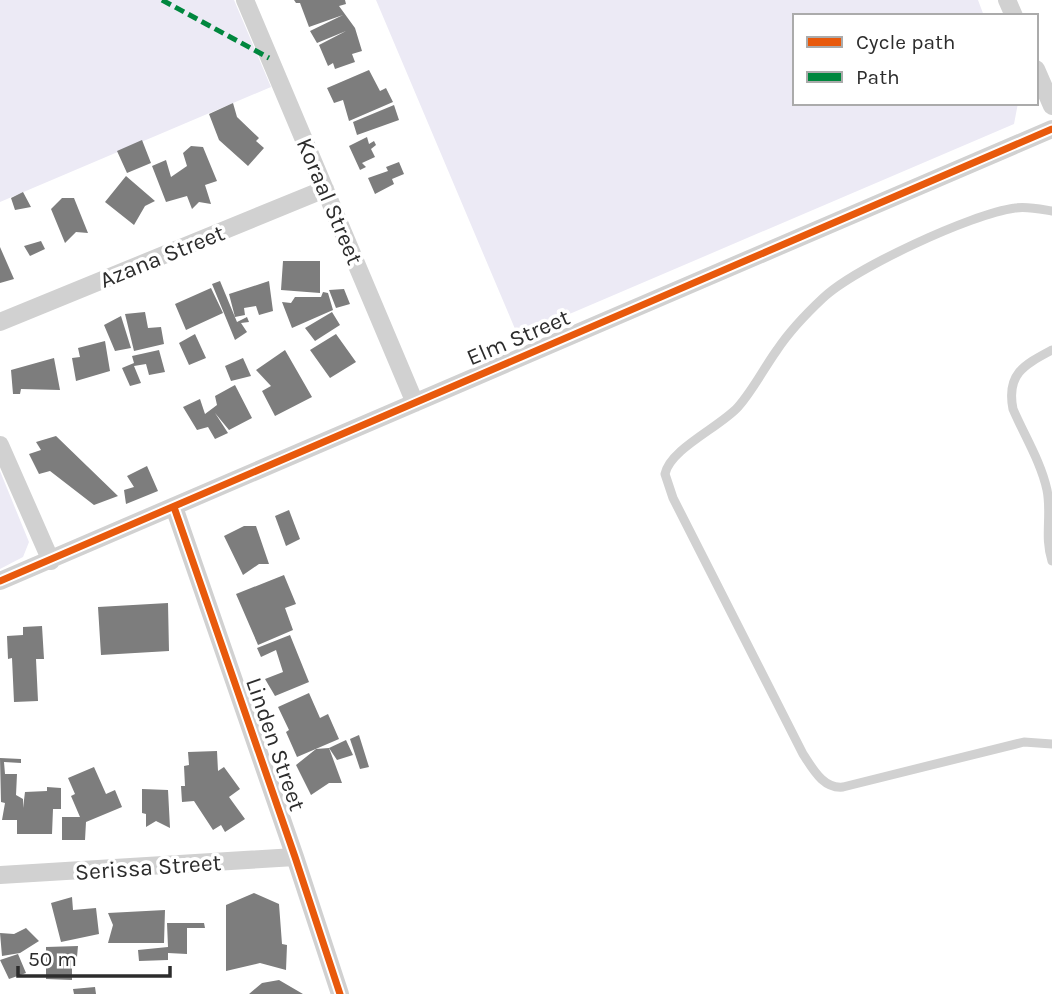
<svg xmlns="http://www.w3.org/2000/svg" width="1052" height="994" font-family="Karla,sans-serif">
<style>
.green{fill:#eceaf5}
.building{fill:#7d7d7d}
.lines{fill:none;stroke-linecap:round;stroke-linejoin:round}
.service{stroke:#d1d1d1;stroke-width:9}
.minor{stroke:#d1d1d1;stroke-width:18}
.quiet{stroke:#00873e;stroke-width:5;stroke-dasharray:10 5;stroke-linecap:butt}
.cycleway-casing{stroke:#fff;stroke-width:11}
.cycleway{stroke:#e8590c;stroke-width:7}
.labels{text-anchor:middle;stroke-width:7;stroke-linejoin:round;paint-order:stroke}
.street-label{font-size:23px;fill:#2c2c2c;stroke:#fff}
</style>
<rect width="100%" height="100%" fill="#fff"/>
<path class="green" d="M0 0H234L271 87 0 202Z
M376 0H978L984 16H795V103H1018L1014 124 518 336Z
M0 471 29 542 23 557 0 569Z"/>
<path class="building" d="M294 0H345L346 4 339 6 355 28 362 51 352 54 355 62 335 69 333 63 328 66 319 45 346 31 317 43 310 31 343 15 309 27 300 3H296Z
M369 70 380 91 386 88 393 102 349 121 343 100 334 103 327 88Z
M233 103 237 117 259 138 256 141 264 148 248 166 219 140 209 114Z
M394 105 399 120 357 135 353 122Z
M367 137 369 144 374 141 376 145 371 149 375 157 362 163 366 167 360 170 349 146Z
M142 140 151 163 127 173 117 151Z
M191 146 203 147 217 181 205 185 211 204 199 202 192 209 187 196 166 202 152 166 166 160 171 177 187 166 183 153Z
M399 162 404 174 392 179 394 184 375 194 368 178 388 171 386 167Z
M126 176 155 201 145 206 134 225 105 202Z
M23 192 31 207 15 210 11 198Z
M62 198H74L88 233 76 232 65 243 51 209Z
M41 241 45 249 30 256 24 246Z
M0 247 14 279 0 283Z
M283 261H320V293L281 290Z
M220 281 237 322 247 317 249 322 241 323 247 332 235 340 212 284Z
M269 281 273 311 259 315 256 306 244 308 245 315 235 317 229 294Z
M211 288 223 313 186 330 175 304Z
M344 289 350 304 336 308 329 290Z
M323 292 328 293 333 310 292 328 282 302 291 303 295 297H321Z
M145 312 148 328 161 327 164 344 134 351 125 314Z
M332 312 340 325 315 341 305 328Z
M121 316 131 348 115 351 104 325Z
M195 334 206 358 189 365 179 343Z
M336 334 356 362 330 378 310 350Z
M105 341 110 371 76 381 72 358 80 357 78 348Z
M159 350 165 372 149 375 146 364 134 366 141 383 130 386 122 368 134 363 132 356Z
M285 350 312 397 275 416 262 391 271 386 256 370Z
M54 358 60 390 21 389 20 394H13L11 370Z
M243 358 251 376 231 381 225 366Z
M235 385 252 418 229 430 215 413 228 433 215 439 208 427 197 430 183 407 200 399 205 414 217 405 215 396Z
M56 436 118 496 94 505 50 471 39 474 29 454 41 450 36 442Z
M147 466 158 491 126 504 124 490 134 487 127 476Z
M289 510 300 539 286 546 275 516Z
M244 526H256L269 564H259L243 575 224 536Z
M284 575 296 604 285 608 293 630 258 645 236 594Z
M168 603 169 651 101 655 98 607Z
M42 626 44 659H36L38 701 14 702 12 658 8 659 7 636 23 635V627Z
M290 635 309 682 275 696 265 679 283 672 276 650 261 657 257 648Z
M309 693 320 718 328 714 339 739 297 757 286 732 289 730 278 707Z
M359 735 369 767 360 769 350 739Z
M346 740 353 755 337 760 329 748Z
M329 748 342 783H329L311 795 296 765 316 749Z
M217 751 218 771 224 767 240 789 229 797 245 819 225 832 221 825 213 830 194 801 182 802 181 786H185L184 766 189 765 188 752Z
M0 758 21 759V763L4 762 5 774H17L16 795 23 799V808L25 792 47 791V787L61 788V809H53L52 834H17V820H2L5 803 1 802Z
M94 767 106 794 115 790 122 807 86 822 85 840H62V817H80L71 796 75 794 68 778Z
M142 789 168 790 170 828 156 821 146 827V814L142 813Z
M254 893 279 904 282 944 287 945 286 970 260 963 226 971V905Z
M72 897 73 910 96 908 99 934 61 942 51 903Z
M165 910 164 943H108L113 925 108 913Z
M167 923H204L205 928H187V954L168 953V960L139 961 138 950 168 947Z
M26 928 39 941 20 953 2 956 0 933 14 934Z
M78 946 77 957 72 956V980L46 979V947Z
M18 954 26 973 9 979 0 960Z
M279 980 303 994H249L262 983Z
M95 987 96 994H74L73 989Z"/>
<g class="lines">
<path class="service" d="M1052 211C1040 209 1027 206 1015 208 971 214 855 268 823 298 807 313 789 332 777 350 764 368 753 390 738 407 720 427 670 449 665 474L673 498 803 754C813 769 823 789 843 787L1024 742 1052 744
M1052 350C1024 365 1006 374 1013 409 1024 435 1041 462 1047 490 1052 514 1044 537 1052 561"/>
<path class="minor" d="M245 0 415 403
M1007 0 1014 16
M1036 69 1052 106
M0 322 325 189
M0 445 51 561
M174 507 295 857 340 994
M0 581 1052 129
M0 875 295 857"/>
<path class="quiet" d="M162 0 269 58"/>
<defs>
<path id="cycleway" d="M174 507 295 857 340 994
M0 581 1052 129"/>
</defs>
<use href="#cycleway" class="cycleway-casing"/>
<use href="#cycleway" class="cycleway"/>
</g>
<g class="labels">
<g class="street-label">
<text transform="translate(330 201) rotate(67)" y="8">Koraal Street</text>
<text transform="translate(162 256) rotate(-22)" y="8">Azana Street</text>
<text transform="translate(518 337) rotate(-23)" y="8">Elm Street</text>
<text transform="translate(276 744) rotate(71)" y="8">Linden Street</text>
<text transform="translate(148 867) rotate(-4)" y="8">Serissa Street</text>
</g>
</g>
<rect x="793" y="14" width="245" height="91" fill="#ffffff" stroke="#ababab" stroke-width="2"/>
<rect x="807" y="37" width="35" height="10" fill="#e8590c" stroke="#ababab" stroke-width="2"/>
<text x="856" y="49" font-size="21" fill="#2c2c2c">Cycle path</text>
<rect x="807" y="72" width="35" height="10" fill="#00873e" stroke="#ababab" stroke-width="2"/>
<text x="856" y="84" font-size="21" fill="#2c2c2c">Path</text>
<path d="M18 966v10h152v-10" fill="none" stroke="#2c2c2c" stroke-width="3.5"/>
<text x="28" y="966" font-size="21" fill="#2c2c2c" stroke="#ffffff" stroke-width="5" paint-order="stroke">50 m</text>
</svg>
